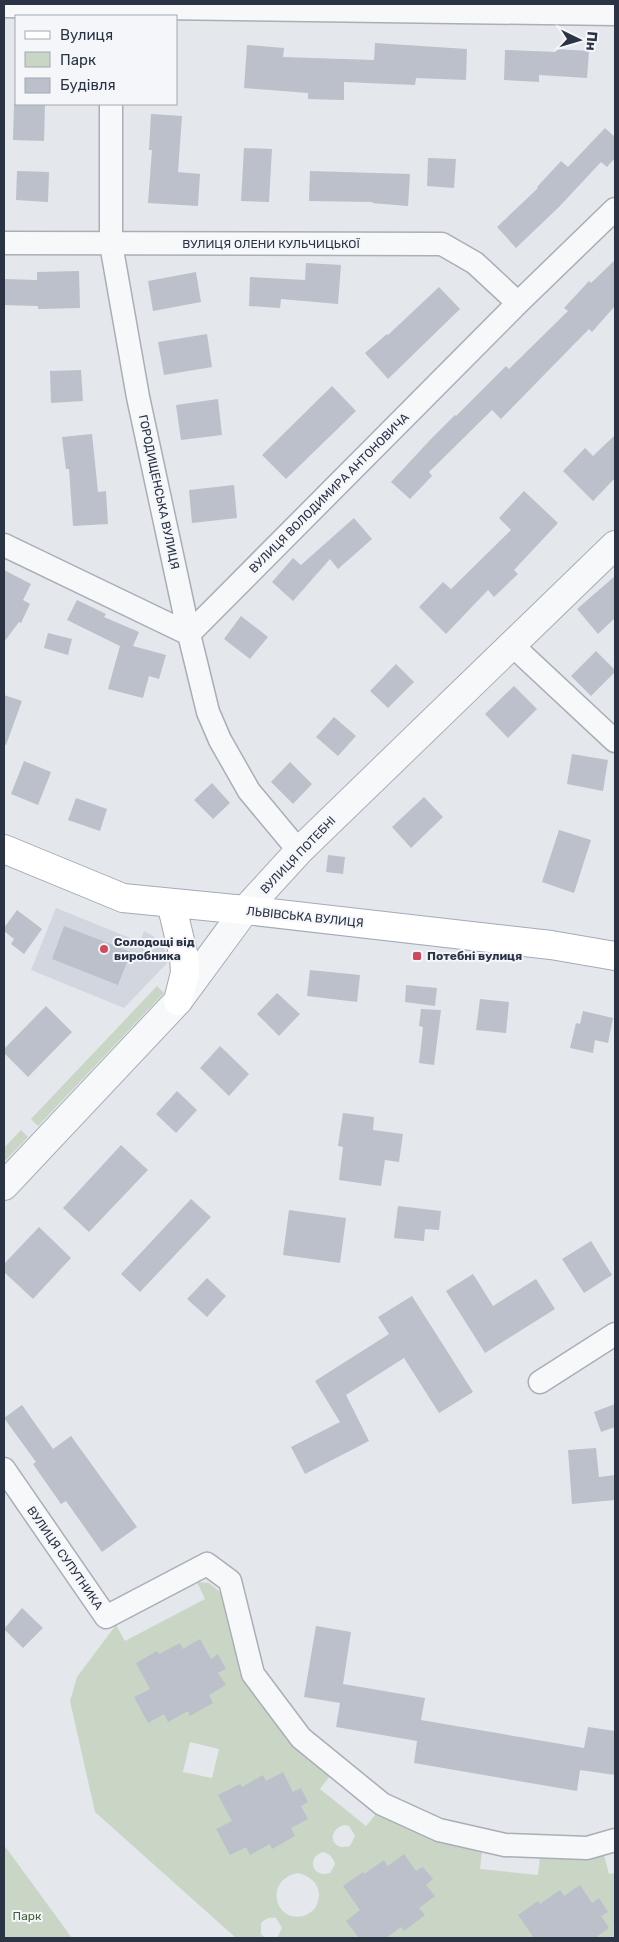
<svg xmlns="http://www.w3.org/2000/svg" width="619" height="1942" font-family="Rubik,sans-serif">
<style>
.built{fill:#d2d6de}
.green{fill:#c9d6c5;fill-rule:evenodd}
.building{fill:#bbc0ca}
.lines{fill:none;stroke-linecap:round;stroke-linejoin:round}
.minor-casing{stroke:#a9aeb7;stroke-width:25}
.tertiary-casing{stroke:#a9aeb7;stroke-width:30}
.primary-casing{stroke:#a3abb8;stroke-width:30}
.minor{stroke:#f7f8fa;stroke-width:22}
.tertiary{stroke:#f7f8fa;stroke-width:28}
.primary{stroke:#fff;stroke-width:28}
.poi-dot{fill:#d1495b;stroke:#f4f6f9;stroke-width:2}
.labels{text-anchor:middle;stroke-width:4;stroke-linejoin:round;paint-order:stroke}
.street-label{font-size:12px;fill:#2b3445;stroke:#f4f6f9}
.poi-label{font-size:12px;font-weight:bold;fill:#2b3445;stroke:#f4f6f9;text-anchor:start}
.park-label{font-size:12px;fill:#3f6138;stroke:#f4f6f9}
</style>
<rect width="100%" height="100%" fill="#e4e7ec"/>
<path class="built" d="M56 908 140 942 144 931 152 935 162 945 170 960 124 1008 31 970Z"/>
<path class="green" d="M157 986 164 993 38 1126 31 1119Z
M21 1130 28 1137 4 1162V1148Z
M197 1582 209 1583 220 1592 243 1679 292 1746 330 1776 320 1789 366 1826 376 1814 435 1841 482 1851 480 1869 538 1875 540 1857 588 1859 604 1855 609 1874 615 1873V1938H277L282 1928 276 1918C269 1917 266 1918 261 1923V1934L265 1938H236L95 1812 70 1701 77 1677 116 1625 125 1641 205 1599ZM190 1742 219 1749 212 1778 183 1772ZM344 1825 349 1826 355 1836 350 1846C332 1852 325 1831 344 1825ZM323 1852C330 1854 333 1857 335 1864L330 1873C312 1879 306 1857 323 1852ZM298 1873C312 1876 324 1888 317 1904 315 1910 309 1914 303 1916 274 1923 264 1879 298 1873Z
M4 1845 72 1938H4Z"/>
<path class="building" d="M375 43 467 49 466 80 416 78 415 85 344 82V100L308 99V93L244 88 247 45 284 48 283 57 374 60Z
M556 49 589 51 587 78 539 75V82L504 80 505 50 556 52Z
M14 104 45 105 44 141 13 140Z
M151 114 182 116 178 172 200 174 198 206 148 203 152 150H149Z
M605 128 615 137V158L607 167 601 162 559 207 516 248 497 227 538 188 537 187 561 161 568 167Z
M244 148 272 149 269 202 241 201Z
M428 158 456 159 454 188 427 186Z
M17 171 49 172 48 202 16 200Z
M310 171 410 174 408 206 372 203 373 202 309 201Z
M615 260V306L592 332 589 329 501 419 492 410 429 472 432 476 410 499 391 482 430 440 455 415 456 416 506 366 509 369 568 311 564 308 589 281 591 283Z
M306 263 341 265 338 304 281 299 280 308 249 306 250 277 305 280Z
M79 271 80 308 38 309V306L4 305V279L37 280V272Z
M196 272 201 302 153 311 148 281Z
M439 287 460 309 388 379 365 353 387 334 388 335Z
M207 334 212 367 164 375 158 342Z
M81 370 83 401 51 403 50 371Z
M332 386 356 411 286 479 262 455Z
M218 399 222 435 181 440 176 405Z
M92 434 98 492 106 491 108 524 73 526 69 469H66L62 437Z
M615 435V478L593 501 563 471 585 448 593 456Z
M234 485 237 518 192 523 189 490Z
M524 491 558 523 514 570 518 574 494 597 488 590 446 634 419 607 443 582 451 589 511 530 499 518Z
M354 518 372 539 338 569 330 559 293 601 272 582 293 558 301 565Z
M4 570 31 584 23 600 30 604 21 623 19 622 4 642Z
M615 576V618L598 634 577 609Z
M77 600 106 614 104 617 139 632 133 646 166 655 159 679 149 676 143 698 108 689 120 646 67 620Z
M241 616 268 637 250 659 224 639Z
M48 633 72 639 68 655 44 648Z
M596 651 615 670V672L591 696 571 676Z
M396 664 414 682 388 708 370 691Z
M514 686 537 709 508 738 485 714Z
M4 695 22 701 6 745 4 744Z
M334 717 356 736 338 756 316 737Z
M572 754 608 760 603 791 567 784Z
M24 761 51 772 38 805 11 794Z
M290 762 312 784 293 804 271 782Z
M212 783 230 803 213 819 194 800Z
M424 797 443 817 411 848 392 827Z
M76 798 107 809 100 831 68 820Z
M559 830 591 840 574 893 542 882Z
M328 855 345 857 343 874 326 872Z
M17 910 42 929 24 954 11 944 14 939 4 931V928Z
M64 926 131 952 118 985 52 959Z
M310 970 360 975 357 1002 307 996Z
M406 985 437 988 435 1006 405 1002Z
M277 993 300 1014 279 1036 257 1014Z
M480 999 509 1002 506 1033 476 1030Z
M46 1006 72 1032 28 1077 4 1053V1049Z
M421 1009 441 1010 434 1065 419 1063 423 1027 419 1026Z
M583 1011 613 1018 608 1043 595 1040 593 1053 570 1048 576 1023 580 1024Z
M220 1046 249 1074 229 1096 200 1068Z
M177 1091 197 1110 176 1133 156 1114Z
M343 1113 374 1117 373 1130 403 1134 399 1162 385 1160 381 1186 339 1180 343 1147 338 1146Z
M121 1145 148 1170 89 1232 63 1208Z
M191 1199 211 1217 140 1292 121 1274Z
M398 1206 441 1211 439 1230 425 1229 424 1241 394 1238Z
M289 1210 346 1218 340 1263 283 1255Z
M39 1227 71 1258 33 1299 4 1272V1264Z
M591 1241 612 1275 584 1293 562 1259Z
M473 1274 493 1306 536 1279 555 1309 485 1353 446 1291Z
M207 1278 226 1296 207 1317 187 1299Z
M412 1296 473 1392 439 1413 404 1358 346 1395 369 1441 305 1474 291 1447 340 1422 315 1381 389 1334 378 1317Z
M615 1404V1427L601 1432 594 1412Z
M22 1405 53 1449 71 1436 137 1527 102 1552 66 1501 61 1504 33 1464 36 1462 4 1418Z
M596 1448 599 1477 615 1475V1500L572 1504 568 1450Z
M22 1608 43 1628 23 1648 4 1629Z
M316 1626 351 1632 343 1684 425 1698 421 1720 584 1748 588 1727 615 1731V1775L580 1770 577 1791 414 1763 417 1741 336 1727 340 1703 304 1697Z
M200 1639 211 1659 218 1654 226 1669 218 1673 226 1685 209 1695 213 1703 190 1716 188 1711 168 1722 164 1714 148 1723 134 1697 150 1689 136 1663 157 1651 159 1654 180 1643 183 1649Z
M283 1772 293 1792 301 1788 308 1802 301 1806 308 1819 291 1828 295 1836 272 1849 270 1844 250 1855 246 1847 230 1855 216 1829 232 1821 218 1795 240 1784 242 1787 263 1775 266 1781Z
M404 1854 416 1871 423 1867 433 1879 426 1885 435 1896 419 1908 425 1915 404 1931 401 1927 386 1938H359L346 1921 360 1910 343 1886 363 1872 364 1874 384 1860 388 1866Z
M580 1885 592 1903 599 1898 608 1912 601 1916 609 1928 595 1938H534L518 1915 538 1901 540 1904 560 1890 564 1896Z"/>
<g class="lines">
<defs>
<path id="minor" d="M4 6 615 14
M111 104V244L138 397 189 634 208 712 220 740 249 791 299 851
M4 243 442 244 475 263 518 303
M4 545 189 634 518 303 615 209
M512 645 615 741
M540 1382 615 1334
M4 1469 106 1617 207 1564 230 1581 253 1674 301 1738 382 1804 439 1830 505 1845 587 1848 615 1840"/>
<path id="tertiary" d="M4 1186 178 1001 245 910 299 851 615 545"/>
<path id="primary" d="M4 849 123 898 245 910 551 945 615 956
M171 903 184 957 185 973 178 1001"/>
</defs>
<use href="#minor" class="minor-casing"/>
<use href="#tertiary" class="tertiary-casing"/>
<use href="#primary" class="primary-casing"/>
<use href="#minor" class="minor"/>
<use href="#tertiary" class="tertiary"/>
<use href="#primary" class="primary"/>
</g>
<g class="poi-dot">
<circle cx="104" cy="949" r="5"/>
<rect x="412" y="951" width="10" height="10" rx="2.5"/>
</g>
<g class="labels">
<g class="street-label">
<text x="271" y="248">ВУЛИЦЯ ОЛЕНИ КУЛЬЧИЦЬКОЇ</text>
<text transform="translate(159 492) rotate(78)" y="4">ГОРОДИЩЕНСЬКА ВУЛИЦЯ</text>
<text transform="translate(329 493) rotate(-45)" y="4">ВУЛИЦЯ ВОЛОДИМИРА АНТОНОВИЧА</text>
<text transform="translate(298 855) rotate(-46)" y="4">ВУЛИЦЯ ПОТЕБНІ</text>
<text transform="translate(305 917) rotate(6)" y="4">ЛЬВІВСЬКА ВУЛИЦЯ</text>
<text transform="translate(65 1558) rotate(55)" y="4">ВУЛИЦЯ СУПУТНИКА</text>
</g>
<g class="poi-label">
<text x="114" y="946">Солодощі від<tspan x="114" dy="14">виробника</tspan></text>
<text x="427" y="960">Потебні вулиця</text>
</g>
<g class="park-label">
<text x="27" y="1920">Парк</text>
</g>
</g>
<rect width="619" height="1942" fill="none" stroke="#2b3445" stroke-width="10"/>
<rect x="15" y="15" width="162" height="90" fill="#f4f6f9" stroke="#a4a8b1"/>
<rect x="25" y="31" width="25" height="8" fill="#ffffff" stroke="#a4a8b1"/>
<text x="60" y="40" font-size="15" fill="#2b3445">Вулиця</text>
<rect x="25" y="52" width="25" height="15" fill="#c9d6c5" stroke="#a4a8b1"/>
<text x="60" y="65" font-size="15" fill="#2b3445">Парк</text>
<rect x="25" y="78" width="25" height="15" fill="#bbc0ca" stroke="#a4a8b1"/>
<text x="60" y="90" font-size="15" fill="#2b3445">Будівля</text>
<g transform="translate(579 40) rotate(95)" stroke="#f4f6f9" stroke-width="4" paint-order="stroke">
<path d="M0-4L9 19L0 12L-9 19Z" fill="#2b3445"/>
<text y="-8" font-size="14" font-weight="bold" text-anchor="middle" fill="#2b3445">Пн</text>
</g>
</svg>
